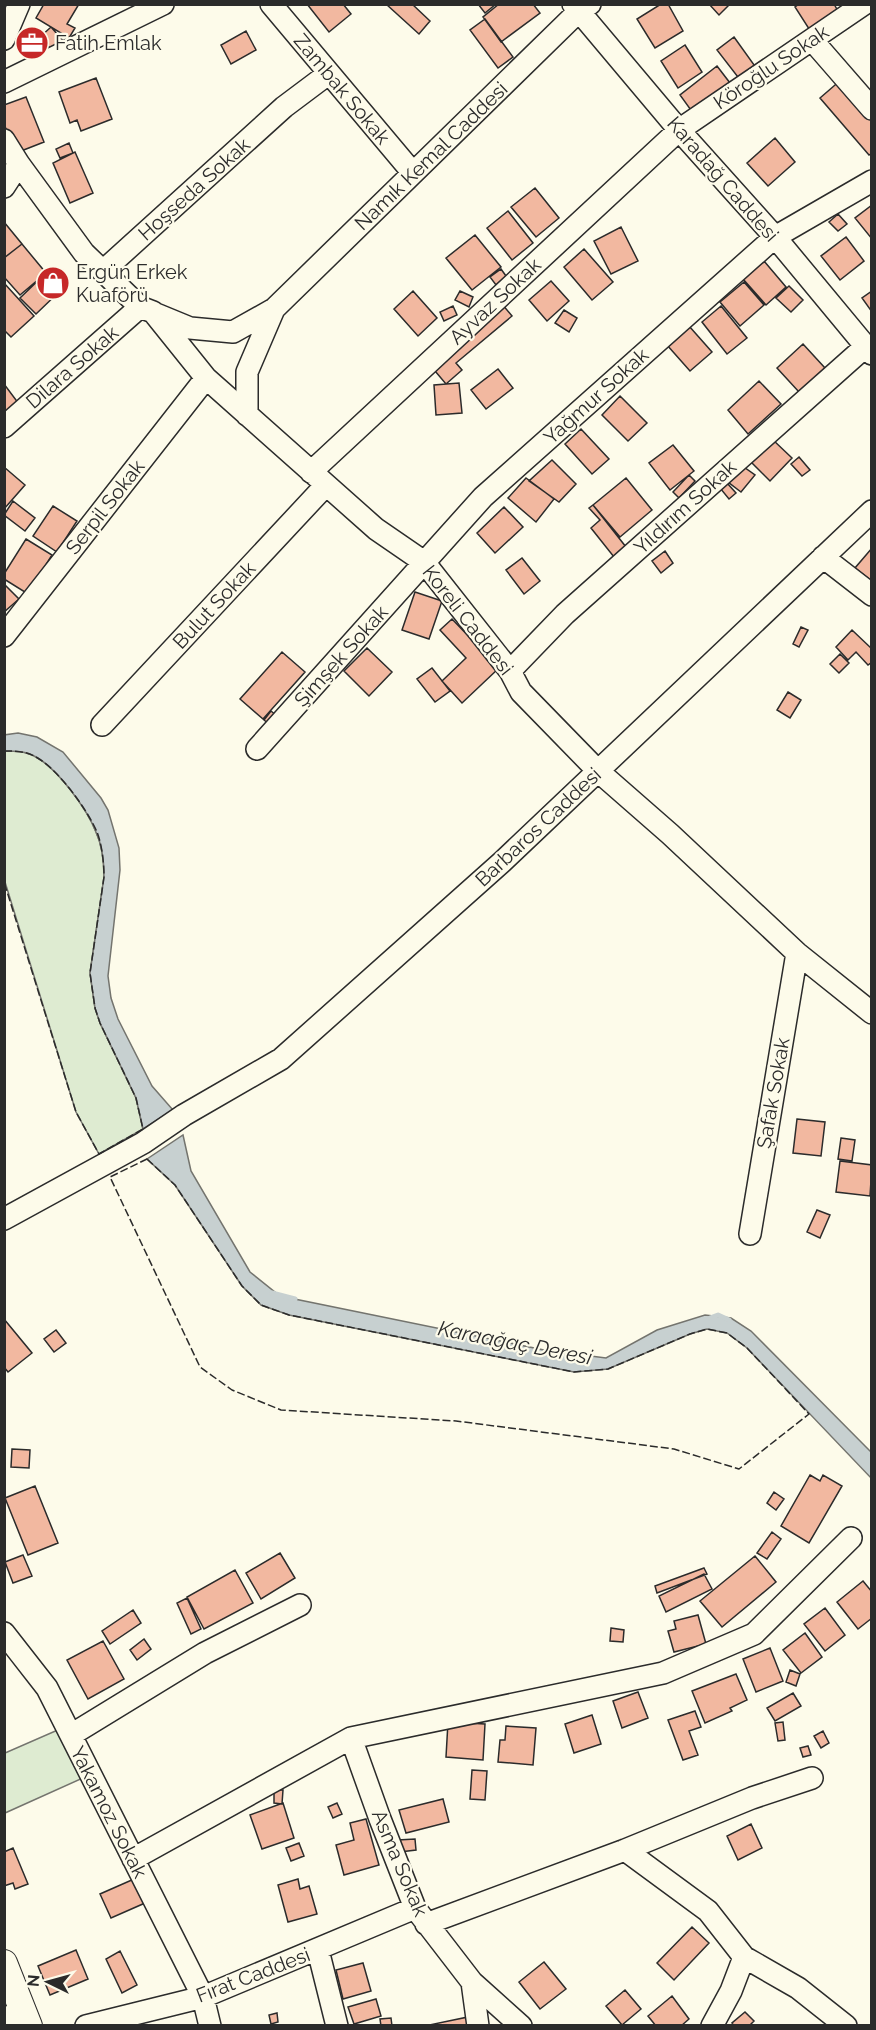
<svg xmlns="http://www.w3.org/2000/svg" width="876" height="2030" font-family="Raleway,sans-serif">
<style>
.green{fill:#deebd1;stroke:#74746e;stroke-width:1.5}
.water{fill:#c7d0d0;stroke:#74746e;stroke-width:1.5}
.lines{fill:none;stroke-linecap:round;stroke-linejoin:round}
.stream{stroke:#c7d0d0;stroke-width:5}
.building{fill:#f2b8a0;stroke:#2b2b2b;stroke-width:1.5}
.minor-casing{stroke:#2b2b2b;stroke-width:24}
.major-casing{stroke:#2b2b2b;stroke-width:28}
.minor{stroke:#fdfbea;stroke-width:21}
.major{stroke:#fdfbea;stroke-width:26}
.fence{stroke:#2b2b2b;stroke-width:1.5;stroke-dasharray:8 3;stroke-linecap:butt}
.labels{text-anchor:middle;stroke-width:4.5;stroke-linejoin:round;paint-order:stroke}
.poi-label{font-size:20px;fill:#2b2b2b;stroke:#fdfbea;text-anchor:start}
.street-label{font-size:20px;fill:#2b2b2b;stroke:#fdfbea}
.water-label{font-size:21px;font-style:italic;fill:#2b2b2b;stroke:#fdfbea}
</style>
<rect width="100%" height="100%" fill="#fdfbea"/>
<path class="green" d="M4 751C15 751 26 751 36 757 58 769 87 809 96 832 102 845 104 862 104 877L90 973 95 1008 100 1023 136 1098 143 1129 99 1154 76 1112 5 882Z
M60 1729 85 1777 5 1813V1753Z"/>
<path class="water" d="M18 733 37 737 63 752 101 798 108 810 119 848 120 870 108 976 111 998 118 1019 152 1086 173 1110 143 1129 136 1098 100 1023 95 1008 90 973 104 877C104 862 102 845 96 832 87 809 58 769 36 757 26 751 15 751 5 751L4 735Z
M183 1135 191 1171 250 1272 280 1296 544 1350 606 1358 657 1330 705 1315 731 1318 751 1331 871 1452V1478L747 1348 727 1333 707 1329 690 1334 608 1369 574 1372 289 1315 261 1305 242 1286 175 1185 147 1159Z"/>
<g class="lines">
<path class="stream" d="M272 1293 295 1299
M710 1318 718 1315 729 1320"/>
</g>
<path class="building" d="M44 4H79L67 24 75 28 69 38 36 18Z
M307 4H343L351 14 329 32Z
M386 4H412L430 21 419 34Z
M478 4H496L485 13Z
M499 4H533L540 13 501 42 483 17Z
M661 4H668L683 31 655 48 637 19Z
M709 4H730L719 15Z
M799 4H834L839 13 811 32 795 7Z
M485 19 513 57 498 68 470 30Z
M51 27 65 43 54 53 40 37Z
M246 31 256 50 231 64 221 45Z
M734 37 757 69 741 81 717 50Z
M685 45 702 72 678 88 661 61Z
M717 66 730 83 693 113 680 95Z
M96 78 112 119 81 131 77 120 70 123 59 92Z
M842 79 872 113V153L869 155 820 98Z
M26 97 44 142 16 153 4 124V105Z
M775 138 795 162 768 186 747 163Z
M69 143 73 153 60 158 56 149Z
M75 152 93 193 70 203 53 163Z
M535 188 559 218 536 237 511 207Z
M872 205V239L855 218Z
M508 211 533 243 512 260 487 228Z
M838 214 847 224 838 231 829 222Z
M4 222 22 244 4 258Z
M621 227 638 261 611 274 594 241Z
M475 235 501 267 472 290 446 258Z
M846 237 864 261 840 280 821 256Z
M22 244 46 273 20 295 4 277V258Z
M584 249 613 282 592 300 564 267Z
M764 261 786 287 766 305 743 279Z
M501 269 506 276 496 285 490 277Z
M46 273 62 289 36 314 20 298Z
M551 281 569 301 547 321 529 300Z
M744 282 764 305 740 326 720 302Z
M4 283 34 316 11 337 4 330Z
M789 286 803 300 791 312 776 298Z
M413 291 437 318 418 336 394 309Z
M460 291 473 297 469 307 455 300Z
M872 291V312L862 298Z
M502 304 512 316 456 363 462 370 446 384 430 365Z
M453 306 457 315 444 321 440 312Z
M721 306 747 338 727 354 702 322Z
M564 310 577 318 569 332 555 323Z
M689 326 712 352 690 371 667 345Z
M803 344 825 368 799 392 777 368Z
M498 369 513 388 486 409 471 390Z
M759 381 781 404 748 434 728 410Z
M459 383 462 413 436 415 434 385Z
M4 384 19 404 4 414Z
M620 396 647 423 628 441 602 415Z
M581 429 609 459 592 474 565 444Z
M772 439 792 458 770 481 750 461Z
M673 445 694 471 670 490 649 463Z
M799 457 810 470 802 476 791 464Z
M552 460 576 484 559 502 529 481Z
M741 465 755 475 741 492 728 482Z
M4 467 25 485 4 509Z
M689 475 695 481 679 498 673 492Z
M526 478 554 499 536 522 508 498Z
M626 478 652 510 620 537 593 505Z
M727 483 736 493 729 499 720 488Z
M13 501 35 518 25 531 4 515Z
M593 505 626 547 614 557 591 528 600 520 589 508Z
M53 506 77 521 57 552 33 536Z
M504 507 523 527 495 553 477 533Z
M26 539 52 555 28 594 4 579V574Z
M872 548V581L855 568Z
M665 551 673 563 661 573 652 561Z
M522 558 540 581 524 594 506 570Z
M4 584 19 599 4 612Z
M415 592 442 601 429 639 402 630Z
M452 619 499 668 462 703 442 681 466 658 440 630Z
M801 627 808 630 799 647 793 644Z
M852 630 872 649V662L868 665 856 652 848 660 836 647Z
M367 648 392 672 369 696 344 671Z
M282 652 305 672 263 719 240 699Z
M840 654 849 663 839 673 830 664Z
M432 668 450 691 435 702 417 679Z
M788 692 801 700 790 718 777 710Z
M271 711 277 716 270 725 264 720Z
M797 1119 825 1122 821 1156 793 1153Z
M841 1138 855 1140 852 1161 838 1159Z
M840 1161 872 1165 870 1196 836 1192Z
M817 1210 830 1215 820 1238 807 1232Z
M4 1319 32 1353 8 1372 4 1367Z
M56 1330 66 1343 54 1352 44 1339Z
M12 1449 30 1450 29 1468 11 1467Z
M810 1475 820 1481 823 1475 842 1486 809 1543 781 1526Z
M35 1486 58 1543 28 1555 5 1498Z
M774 1492 784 1499 776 1510 767 1503Z
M772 1532 781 1539 767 1559 757 1553Z
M280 1553 295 1578 261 1599 246 1573Z
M23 1555 32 1576 13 1583 5 1562Z
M755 1556 776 1582 722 1627 700 1601Z
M704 1568 707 1574 657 1593 655 1586Z
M235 1570 253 1603 204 1629 187 1597Z
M704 1574 712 1589 666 1612 659 1596Z
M863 1581 872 1592V1618L858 1629 837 1602Z
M187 1598 201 1629 191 1634 177 1603Z
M825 1608 845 1635 825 1651 804 1624Z
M133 1610 141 1623 110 1644 102 1631Z
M698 1615 706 1644 674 1652 668 1631 676 1629 674 1621Z
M611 1628 624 1630 623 1642 610 1641Z
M805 1633 822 1657 801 1673 783 1650Z
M144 1639 151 1649 137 1660 130 1650Z
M103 1641 124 1679 88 1699 67 1660Z
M770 1648 783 1681 756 1692 743 1659Z
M790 1670 800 1674 796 1686 786 1682Z
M736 1674 747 1700 730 1708 732 1711 705 1723 692 1691Z
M638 1692 648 1718 622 1728 613 1701Z
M793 1693 801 1706 775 1721 767 1708Z
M695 1711 701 1727 689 1731 698 1755 683 1760 668 1720Z
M592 1715 601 1744 574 1753 565 1724Z
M448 1722 485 1724 483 1760 446 1757Z
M783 1722 785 1740 778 1741 775 1723Z
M506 1726 536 1728 533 1765 498 1762 500 1740H505Z
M823 1731 829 1743 821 1748 814 1736Z
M808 1746 811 1755 803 1757 800 1748Z
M472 1770 487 1771 485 1800 470 1799Z
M274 1790H283L282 1804 274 1803Z
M443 1799 449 1822 406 1833 399 1810Z
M283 1803 294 1838 262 1849 250 1815Z
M337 1803 342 1814 333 1818 328 1807Z
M366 1819 379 1865 344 1875 336 1845 354 1840 350 1823Z
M751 1824 762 1848 738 1860 727 1836Z
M415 1839 416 1850 400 1852 398 1840Z
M299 1843 304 1856 291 1861 286 1848Z
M13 1848 28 1884 15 1889 13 1883 4 1886V1852Z
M134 1879 145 1903 111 1918 100 1894Z
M298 1879 300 1889 309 1886 317 1914 288 1922 278 1885Z
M692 1927 709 1943 674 1980 657 1963Z
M76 1950 88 1979 50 1995 38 1966Z
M120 1951 137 1985 122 1993 106 1959Z
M544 1962 566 1989 540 2009 519 1982Z
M363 1963 371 1991 343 1999 336 1970Z
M625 1990 641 2009 622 2025 606 2006Z
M672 1996 689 2019 681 2026H656L648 2016Z
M376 1999 381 2016 354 2024 348 2007Z
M745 2012 754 2021 749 2026H734L732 2023Z
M277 2013 278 2022 271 2024 269 2015Z
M468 2017 470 2026H429V2025Z
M391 2018 392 2026H381L380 2019Z"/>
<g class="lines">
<defs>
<path id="minor" d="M271 4 413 173
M573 4 679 130 775 237 872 354
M4 39 19 4
M812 40 872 109
M4 82 163 4
M4 140 19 164 84 253 140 307 153 312 206 378 376 529 424 562 510 671 521 692 598 771 670 834 797 953 872 1013
M4 187 19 164
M103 271 284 107 328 74
M156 314 190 328 233 332 274 309 579 11 590 4
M247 415V372L274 309
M4 427 140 307
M311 472 679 130 864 4
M823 557 872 595
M4 636 206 378
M510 671 565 614 865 347
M102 725 326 485
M257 749 483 497 775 237 872 181
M4 1219 143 1143 184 1115 281 1059 502 862 872 511
M750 1234 797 953
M4 1633 47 1688 203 1997 210 2026
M71 1735 205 1653 300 1605
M351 1738 380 1819 415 1908 472 1982 521 2026
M625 1850 708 1911 744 1957 731 1991 712 2026
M133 1859 351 1738 663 1673 754 1634 851 1538
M426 1924 625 1850 752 1798 812 1778
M318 1950 337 2026
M744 1957 798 1988 846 2026
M472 1982 478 2026
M86 2026 203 1997 415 1908"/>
<path id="major" d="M4 1963 29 2026
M4 2019 7 2026"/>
</defs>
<use href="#minor" class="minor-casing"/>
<use href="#major" class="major-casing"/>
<use href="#minor" class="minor"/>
<use href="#major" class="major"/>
<path class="fence" d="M4 751C15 751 26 751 36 757 58 769 87 809 97 832 102 845 104 862 104 877L90 973 95 1008 100 1023 136 1098 143 1129 99 1154 76 1112 4 882
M147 1159 175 1185 242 1286 261 1305 289 1315 574 1372 608 1369 690 1334 707 1329 727 1333 747 1348 809 1414 739 1469 674 1449 456 1421 281 1410 232 1390 200 1367 110 1177Z"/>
</g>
<defs>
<symbol id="office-disc" viewBox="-11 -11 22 22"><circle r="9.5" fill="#c62828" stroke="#fdfbea"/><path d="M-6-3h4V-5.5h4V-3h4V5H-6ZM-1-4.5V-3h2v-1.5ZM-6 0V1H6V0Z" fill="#fff"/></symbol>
<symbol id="shop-disc" viewBox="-11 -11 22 22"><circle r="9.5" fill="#c62828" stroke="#fdfbea"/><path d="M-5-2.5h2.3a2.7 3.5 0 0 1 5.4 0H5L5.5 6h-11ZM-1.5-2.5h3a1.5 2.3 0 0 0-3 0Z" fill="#fff"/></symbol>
</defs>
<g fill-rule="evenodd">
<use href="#office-disc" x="13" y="24" width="38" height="38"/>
<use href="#shop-disc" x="34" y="264" width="38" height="38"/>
</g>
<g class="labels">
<g class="poi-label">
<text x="55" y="50">Fatih Emlak</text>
<text x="76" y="279">Ergün Erkek<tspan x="76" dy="23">Kuaförü</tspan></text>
</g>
<g class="street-label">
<text transform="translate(771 67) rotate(-34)" y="7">Köroğlu Sokak</text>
<text transform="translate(342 89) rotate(50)" y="7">Zambak Sokak</text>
<text transform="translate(431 156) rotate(-44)" y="7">Namık Kemal Caddesi</text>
<text transform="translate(723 179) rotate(49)" y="7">Karadağ Caddesi</text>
<text transform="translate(194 189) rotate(-42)" y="7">Hoşseda Sokak</text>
<text transform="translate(495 301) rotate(-43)" y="7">Ayvaz Sokak</text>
<text transform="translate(72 367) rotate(-41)" y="7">Dilara Sokak</text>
<text transform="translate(596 396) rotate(-42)" y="7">Yağmur Sokak</text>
<text transform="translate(105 507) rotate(-52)" y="7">Serpil Sokak</text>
<text transform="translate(685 507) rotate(-42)" y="7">Yıldırım Sokak</text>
<text transform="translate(214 605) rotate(-47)" y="7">Bulut Sokak</text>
<text transform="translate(468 620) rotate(52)" y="7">Koreli Caddesi</text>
<text transform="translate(341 656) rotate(-48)" y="7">Şimşek Sokak</text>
<text transform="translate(538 827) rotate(-43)" y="7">Barbaros Caddesi</text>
<text transform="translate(773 1093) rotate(-80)" y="7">Şafak Sokak</text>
<text transform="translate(109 1812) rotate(63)" y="7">Yakamoz Sokak</text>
<text transform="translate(400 1863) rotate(67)" y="7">Asma Sokak</text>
<text transform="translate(253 1975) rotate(-21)" y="7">Fırat Caddesi</text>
</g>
<g class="water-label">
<text transform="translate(515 1343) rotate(11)" y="7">Karaağaç Deresi</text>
</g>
</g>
<rect width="876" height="2030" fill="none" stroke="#2b2b2b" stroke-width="12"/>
<g transform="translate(48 1982) rotate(275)" stroke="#fdfbea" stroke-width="4.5" paint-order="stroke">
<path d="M0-4.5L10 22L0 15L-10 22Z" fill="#2b2b2b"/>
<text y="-9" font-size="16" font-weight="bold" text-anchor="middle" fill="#2b2b2b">N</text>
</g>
</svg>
